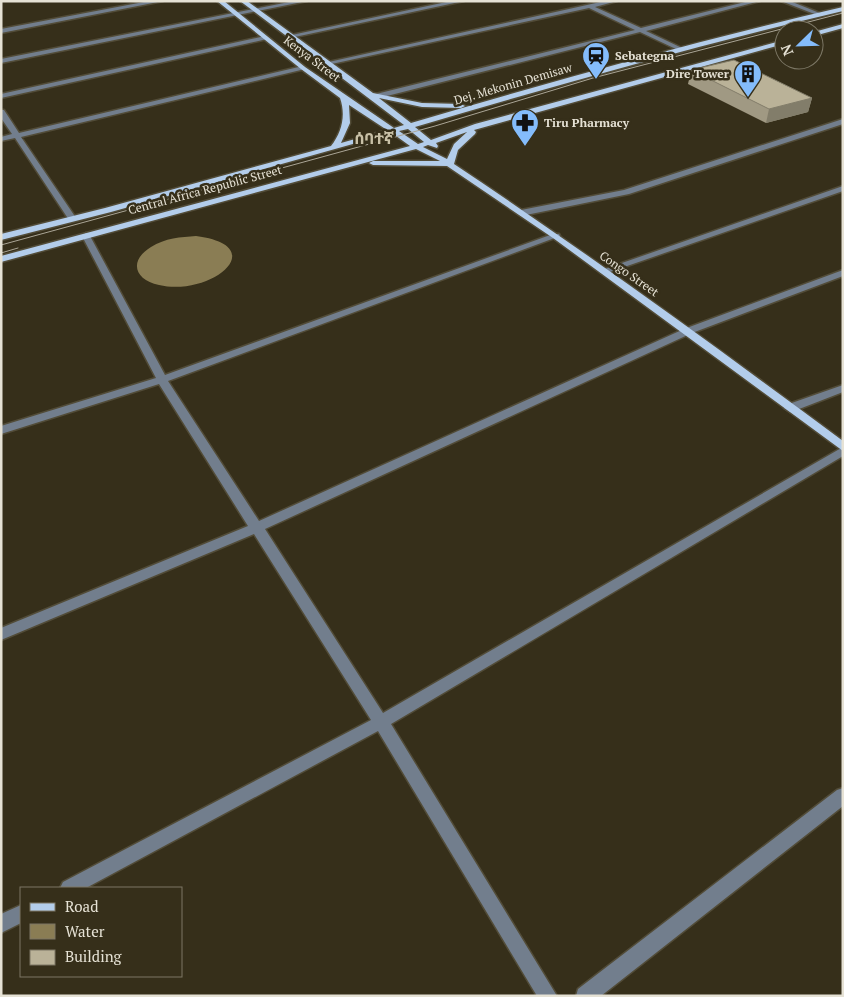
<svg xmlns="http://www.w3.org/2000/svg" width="844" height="997" font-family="'PT Serif','Noto Sans Ethiopic',serif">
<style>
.water{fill:#8a7d54}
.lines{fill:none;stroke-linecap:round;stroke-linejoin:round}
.minor-casing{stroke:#524c38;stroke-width:3}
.major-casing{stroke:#524c38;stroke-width:3}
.minor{fill:#727e8d;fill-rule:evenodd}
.major{fill:#b3cdeb;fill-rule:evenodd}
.tram{stroke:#aaa596;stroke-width:1}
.wall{fill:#a09983}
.shaded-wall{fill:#827d6a}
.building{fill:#bab298;stroke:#827d6a}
.labels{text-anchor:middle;stroke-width:5;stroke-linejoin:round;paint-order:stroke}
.far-poi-label{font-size:12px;font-weight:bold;fill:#e6e2d5;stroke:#362f1a;text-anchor:start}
.far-street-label{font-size:12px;fill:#e6e2d5;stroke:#362f1a}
.far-district-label{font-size:16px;font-weight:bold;fill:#c8c0a6;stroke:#362f1a}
</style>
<rect width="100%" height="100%" fill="#362f1a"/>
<path class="water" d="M196 236C273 246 211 297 159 285 135 280 128 261 151 247 165 238 181 237 196 236Z"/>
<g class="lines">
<defs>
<path id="minor" d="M149 1H163L1 33V29Z
M294 1H307L1 63V59Z
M451 1H464L290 38 287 36Z
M605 1H617L595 7 641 28 749 1H760L646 31 682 48V50H678L640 32 379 98H376V94L635 30 589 8 327 65 324 63Z
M781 1H790L822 14 817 15Z
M265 36 268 38 267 39 1 98V94Z
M303 66 305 67V69L21 137 76 218 75 220H69L15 138 1 141V137L12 134 1 118V110H4L19 133Z
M843 119V124L629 194 521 216 517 213 521 210 624 190Z
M843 186V191L607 273H601L599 271Z
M86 233 90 236 165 375 553 234H559L560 236 168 381 259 521 684 329 843 270V276L692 333 265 529 383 713 843 447V456L391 724 557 996H537L378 731 86 888H60L63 882 371 720 254 534 1 640V628L248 526 159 384 1 434V426L156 378 82 236Z
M843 385V392L794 411 790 412 784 408 786 405Z
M843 788V806L601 996H576L578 989 837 790Z
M21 905V923L1 933V914Z"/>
<path id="major" d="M217 1H224L305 67 394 128 404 125 240 1H247L373 93 422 103 461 104 465 106 461 108 422 107 379 98 411 123C554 81 697 41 843 7V11C699 45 557 85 415 127L431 140 475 124 784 40V44L474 130 476 132 475 134 458 150 454 164C586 252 715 346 843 441V451L553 238 447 166 373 165 369 163 373 161H440L416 149 1 262V256L410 146 392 133 111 212 1 240V234L105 208 331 146C342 132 346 115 340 98L301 69ZM349 105 387 130 341 143 350 123ZM408 129 424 142 418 144 399 131ZM467 132 454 144 447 159 423 147 428 145 437 148 438 146 436 143Z
M843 24V28L814 36V32Z"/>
</defs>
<use href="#minor" class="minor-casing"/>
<use href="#major" class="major-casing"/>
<use href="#minor" class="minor"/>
<use href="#major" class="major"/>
<path class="tram" d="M1 245 435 126 593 78 843 13
M1 253 18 248"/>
</g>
<path class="wall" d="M691 70 812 98 808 112 766 123 688 84Z"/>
<path class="shaded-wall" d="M812 98 808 112 766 123 769 109Z"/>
<path class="building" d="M734 60 812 98 769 109 691 70Z"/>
<defs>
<symbol id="station-pin" viewBox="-11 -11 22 30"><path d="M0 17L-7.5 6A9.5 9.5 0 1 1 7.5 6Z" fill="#84bcfb" stroke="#362f1a"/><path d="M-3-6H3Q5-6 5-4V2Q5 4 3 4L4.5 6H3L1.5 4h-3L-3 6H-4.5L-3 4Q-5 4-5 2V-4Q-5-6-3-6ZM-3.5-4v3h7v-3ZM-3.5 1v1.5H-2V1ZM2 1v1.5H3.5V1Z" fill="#111"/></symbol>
<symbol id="building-pin" viewBox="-11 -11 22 30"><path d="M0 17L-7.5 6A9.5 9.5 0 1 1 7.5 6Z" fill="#84bcfb" stroke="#362f1a"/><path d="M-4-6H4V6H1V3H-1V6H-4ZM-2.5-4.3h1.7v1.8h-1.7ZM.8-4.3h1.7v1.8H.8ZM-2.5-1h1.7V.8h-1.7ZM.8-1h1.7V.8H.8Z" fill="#111"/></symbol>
<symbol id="pharmacy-pin" viewBox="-11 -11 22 30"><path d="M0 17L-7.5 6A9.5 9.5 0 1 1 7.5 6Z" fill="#84bcfb" stroke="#362f1a"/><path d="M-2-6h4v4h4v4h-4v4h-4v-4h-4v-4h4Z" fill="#111"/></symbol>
</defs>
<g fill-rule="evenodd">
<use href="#station-pin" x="580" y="40" width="32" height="43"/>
<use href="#building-pin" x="732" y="58" width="32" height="43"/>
<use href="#pharmacy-pin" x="509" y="107" width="32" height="43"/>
</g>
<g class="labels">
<g class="far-poi-label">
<text x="615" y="60">Sebategna</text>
<text x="729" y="78" text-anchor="end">Dire Tower</text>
<text x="544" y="127">Tiru Pharmacy</text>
</g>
<g class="far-street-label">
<text transform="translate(312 59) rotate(37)" y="4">Kenya Street</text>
<text transform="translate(513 84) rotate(-16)" y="4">Dej. Mekonin Demisaw</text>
<text transform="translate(205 190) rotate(-15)" y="4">Central Africa Republic Street</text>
<text transform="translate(629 274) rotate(35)" y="4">Congo Street</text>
</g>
<g class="far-district-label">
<text x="374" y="144">ሰባተኛ</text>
</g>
</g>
<rect width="844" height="997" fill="none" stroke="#e6e2d5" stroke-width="5"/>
<rect x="20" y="887" width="162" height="90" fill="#362f1a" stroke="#7c7765"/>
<rect x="30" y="903" width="25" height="8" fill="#b3cdeb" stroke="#7c7765"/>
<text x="65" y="912" font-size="15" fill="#e6e2d5">Road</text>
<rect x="30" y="924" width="25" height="15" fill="#8a7d54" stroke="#7c7765"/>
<text x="65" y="937" font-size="15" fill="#e6e2d5">Water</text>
<rect x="30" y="950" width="25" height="15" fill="#bab298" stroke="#7c7765"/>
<text x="65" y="962" font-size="15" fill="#e6e2d5">Building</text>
<g transform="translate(799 45) rotate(247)"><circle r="24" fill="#362f1a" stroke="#7c7765"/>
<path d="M0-4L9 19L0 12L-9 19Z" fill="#84bcfb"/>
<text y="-8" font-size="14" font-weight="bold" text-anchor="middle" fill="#e6e2d5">N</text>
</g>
</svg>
